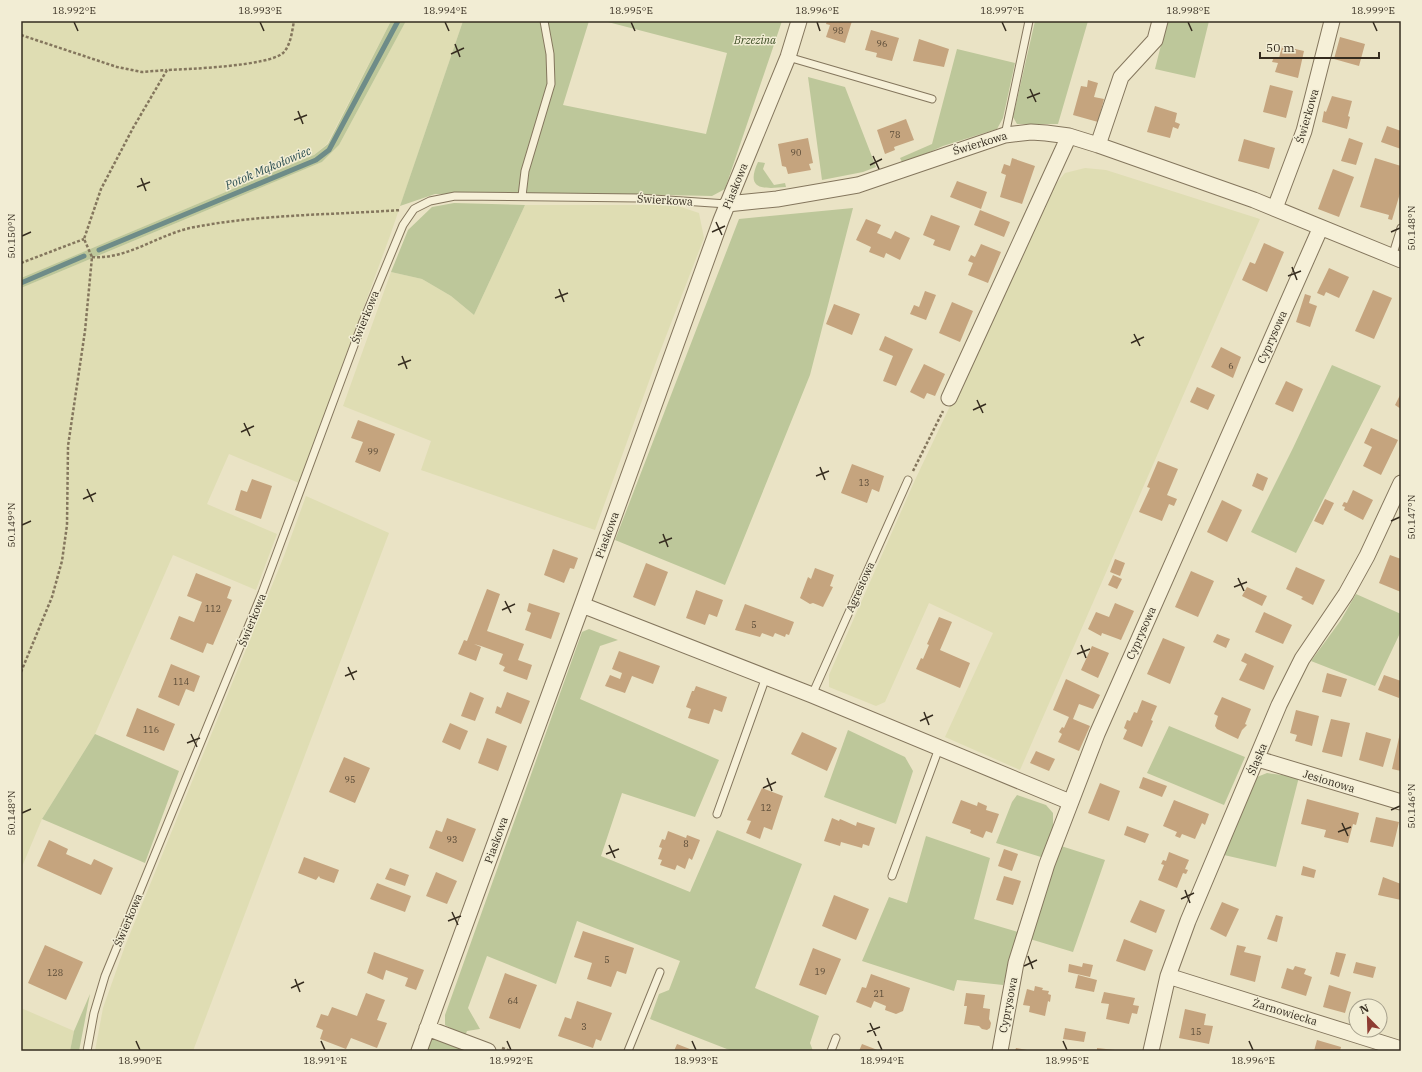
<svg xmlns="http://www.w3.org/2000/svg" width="1422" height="1072" font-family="'IBM Plex Serif',serif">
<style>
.farmland{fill:#dfddb3}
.green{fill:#bdc79a}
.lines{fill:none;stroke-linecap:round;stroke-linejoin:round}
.stream{stroke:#6e8c88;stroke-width:5}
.building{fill:#c5a47e}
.lane-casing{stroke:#84765d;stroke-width:9}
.street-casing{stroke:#84765d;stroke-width:17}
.path{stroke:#84765d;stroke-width:2.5;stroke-dasharray:3 2;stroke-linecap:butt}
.lane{stroke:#f6f0d8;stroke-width:7}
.street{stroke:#f6f0d8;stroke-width:15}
.ticks{fill:none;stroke:#352c1f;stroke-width:1.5}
.labels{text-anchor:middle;stroke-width:3;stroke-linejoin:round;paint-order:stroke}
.number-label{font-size:9px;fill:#594a37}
.park-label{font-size:11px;font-style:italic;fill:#415028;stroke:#f2edd4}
.street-label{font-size:11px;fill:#352c1f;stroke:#f2edd4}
.water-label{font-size:12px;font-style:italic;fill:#305254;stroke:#f2edd4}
.neatline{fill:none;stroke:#352c1f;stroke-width:1.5}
.ticks-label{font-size:10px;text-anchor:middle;fill:#352c1f}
</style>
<rect width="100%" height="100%" fill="#eae3c5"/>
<path class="farmland" d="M21 21H391L327 144 314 155 21 278Z
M406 21H463L391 233 299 483 229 454 207 504 277 534 256 590 173 555 95 734 42 819 21 869V288L322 162 339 145Z
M1085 168 1106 170 1260 219 1020 770 945 737 993 633 929 603 885 702 876 706 829 687V675L915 480 1054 186 1065 173Z
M525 205H675L699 213 704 238 656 362 595 530 421 470 431 441 343 406 391 272 422 279 451 296 474 315Z
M306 496 389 533 193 1051H95L103 1008 125 946 284 556Z
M21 1008 74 1031 70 1051H21Z"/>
<path class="green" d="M391 21H406L339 145 322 162 21 288V278L314 155 328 144Z
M463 21H589L563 105 706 134 727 53 604 21H782L725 189 712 196 571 193 435 194 400 206Z
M1035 21H1088L1058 124H1017L1013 117Z
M1167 21H1209L1195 78 1155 69Z
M957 49 1015 63 1003 118 997 129 943 146 903 164 900 158 932 144Z
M808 77 845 87 876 167 863 172 822 180Z
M758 162 765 163 763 169 774 185 785 183 786 187C763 189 745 190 758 162Z
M454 203 525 205 474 315 451 296 422 279 391 272 408 230 432 207Z
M853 208 810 375 725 585 615 540 739 219Z
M1332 365 1381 386 1296 553 1251 532 1293 448Z
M1356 594 1401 614V631L1375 686 1311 661 1341 620Z
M589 629 618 640 600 646 580 699 719 760 695 817 622 793 601 856 690 892 717 830 802 864 755 988 819 1016 810 1043 813 1051H732L650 1019 659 994 669 990 680 961 577 921 556 984 487 956 468 1008 480 1029 467 1031 465 1036 445 1025V1015L582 632Z
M1169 726 1245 757 1224 805 1147 773Z
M848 730 905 757 913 771 896 824 824 797Z
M95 734 179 771 145 863 42 819Z
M1267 773 1299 777 1276 867 1224 855 1257 777Z
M1017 795 1046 805 1053 813V830L1041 857 996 843 1012 802Z
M926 836 990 858 974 919 1018 932 1003 985 957 980 954 991 862 961 889 897 907 903Z
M1061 846 1105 860 1073 952 1030 939Z
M90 994 79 1051H70L74 1031Z
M434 1037 473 1051H425L428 1044Z"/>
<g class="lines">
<path class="stream" d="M99 250 316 160 329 150 398 21
M21 283 84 256"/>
</g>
<path class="building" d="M827 21H852L845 43 826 37 830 25 826 24Z
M871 30 899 38 892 61 876 57 877 53 865 50Z
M1340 37 1365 44 1359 66 1334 59Z
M919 39 949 49 944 67 913 61Z
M1282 46 1304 51 1298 78 1275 72 1278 63 1272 62 1274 57 1279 58Z
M1088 80 1098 83 1094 97 1104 99 1098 122 1073 115 1081 86 1087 87Z
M1270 85 1293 91 1286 118 1263 112Z
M1332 96 1352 101 1348 116 1350 117 1347 129 1322 122 1324 111 1326 112Z
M1155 106 1177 113 1175 122 1180 124 1178 129 1173 127 1170 138 1147 132Z
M906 119 914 140 894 147 895 150 885 154 877 130Z
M1387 126 1401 131V149L1381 142Z
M808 138 813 163 809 164 811 170 788 174 786 167 782 166 778 144Z
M1349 138 1363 143 1356 165 1341 161Z
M1244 139 1275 148 1269 169 1238 161Z
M1012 158 1035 166 1022 204 1000 197 1006 175 1001 173 1004 164 1010 166Z
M1375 158 1401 166V190L1392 220 1388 219 1389 215 1360 207Z
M1333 169 1354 177 1339 217 1318 209Z
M957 181 987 192 981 209 950 197Z
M980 210 1010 222 1004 237 974 225Z
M931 215 960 226 950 251 933 245 935 240 923 235Z
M866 219 881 225 877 233 891 239 895 231 910 238 900 260 886 253 884 258 869 252 871 247 856 240Z
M1264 243 1284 252 1267 292 1242 280 1250 262 1255 264Z
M981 244 1001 252 988 283 968 275 973 263 968 261 971 255 975 257Z
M1329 268 1349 277 1339 298 1326 292 1324 296 1317 293Z
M1373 290 1392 298 1374 339 1355 331Z
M925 291 936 295 926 320 910 314 914 305 919 307Z
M1305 294 1311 296 1309 303 1317 306 1310 327 1296 322Z
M952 302 973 311 960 342 939 333Z
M834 304 860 314 852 335 826 324Z
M885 336 913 349 896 386 883 381 893 356 879 350Z
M1221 347 1241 357 1233 378 1211 367Z
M924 364 945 374 935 396 927 393 924 399 910 392Z
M1286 381 1303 389 1293 412 1275 404Z
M1197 387 1215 395 1208 410 1190 402Z
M1401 393V409L1395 405Z
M358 420 395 434 380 472 355 462 363 442 351 438Z
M1371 428 1398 440 1381 475 1363 466 1372 447 1364 443Z
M1158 461 1178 469 1167 495 1177 499 1174 506 1169 504 1162 521 1139 512 1150 488 1147 487Z
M852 464 884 476 879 492 872 489 867 503 841 493Z
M1257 473 1268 478 1263 491 1252 486Z
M252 479 272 486 261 519 235 510 241 490 247 492Z
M1353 490 1373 500 1363 520 1344 510 1345 507 1342 506 1344 502 1347 503Z
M1325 499 1334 503 1323 525 1314 521Z
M1222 500 1242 510 1227 542 1207 532Z
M553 549 578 558 574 569 570 568 564 583 544 575Z
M1390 555 1401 559V592L1379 583Z
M1115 559 1125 563 1120 576 1110 572Z
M646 563 668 572 655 606 633 597Z
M1296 567 1325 580 1313 605 1301 599 1303 597 1286 589Z
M815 568 834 575 830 586 833 587 823 607 813 603 810 604 800 598 808 577 811 579Z
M1191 571 1214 581 1198 617 1175 607Z
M196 573 231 587 227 598 232 600 213 645 207 643 203 653 170 639 179 616 194 622 202 602 187 596Z
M1113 575 1122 579 1117 589 1108 585Z
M1247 587 1267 596 1262 606 1242 596Z
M487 589 500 594 487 631 524 644 518 660 532 665 527 680 503 671 505 667 499 664 503 654 481 646 474 644 481 647 476 661 458 654 464 640 467 641Z
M696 590 723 600 717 617 709 614 705 625 686 618Z
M529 603 560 613 551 639 525 630 531 613 527 611Z
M1115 603 1134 611 1121 640 1102 633 1101 636 1088 629 1096 612 1109 617Z
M745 604 794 622 789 635 786 634 785 637 775 633 773 637 762 633 760 637 735 630Z
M1264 612 1292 625 1283 644 1255 632Z
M939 617 952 622 940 650 970 663 960 688 916 669 921 658 923 659 929 645 927 644Z
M1217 634 1230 639 1226 648 1213 642Z
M1163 638 1185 647 1170 684 1147 674Z
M1092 646 1109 653 1098 678 1081 670Z
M619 651 660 666 653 684 632 676 625 693 605 686 610 675 620 679 622 673 612 669Z
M1245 653 1274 666 1264 690 1239 680 1247 664 1241 661Z
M171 664 200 676 194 692 186 689 179 706 158 697Z
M1327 673 1347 679 1341 697 1322 692Z
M1384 675 1401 681 1399 698 1378 690Z
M1066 679 1100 695 1093 709 1079 704 1073 719 1090 726 1079 751 1058 742 1062 734 1059 732 1062 727 1064 728 1069 717 1053 710Z
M696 686 727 697 722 712 714 709 709 724 688 718 691 709 686 707 692 691H694Z
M470 692 484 698 475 721 461 716Z
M507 692 530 701 521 724 495 713 497 706 501 708Z
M1222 697 1251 709 1245 724 1247 725 1242 730 1238 739 1217 729 1215 726 1218 716 1214 714Z
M1142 700 1157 706 1151 720 1153 721 1142 747 1123 739 1127 730 1124 728 1127 720 1130 721 1134 712 1137 713Z
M137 708 175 724 164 751 126 736Z
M1296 710 1319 716 1312 746 1295 741 1297 735 1290 733Z
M1331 719 1350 723 1342 757 1322 752Z
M450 723 468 731 460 750 442 742Z
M802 732 837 748 827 771 791 754Z
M1366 732 1391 739 1383 767 1359 760Z
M1400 733H1401V771L1392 769Z
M487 738 507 746 498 771 478 763Z
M1036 751 1055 759 1049 771 1030 763Z
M344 757 370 768 355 803 329 792Z
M1143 777 1167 786 1162 797 1139 788Z
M1100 783 1120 791 1109 821 1088 813Z
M762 788 783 796 772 830 764 827 760 839 746 833 751 821 747 820Z
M1307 799 1359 813 1356 825 1353 824 1348 843 1324 837 1326 830 1301 824Z
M961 800 977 806 978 802 987 806 986 810 999 814 992 833 986 831 983 838 970 833 971 830 952 823Z
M1174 800 1209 814 1205 825 1202 823 1195 839 1182 834 1180 838 1175 836 1177 832 1163 826Z
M1376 817 1399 822 1393 847 1370 842Z
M447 818 476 829 463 862 429 848 436 830 442 832Z
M832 818 839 821 840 819 856 826 857 822 875 828 869 846 863 844 862 848 841 842 840 846 824 841Z
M1127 826 1149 834 1145 843 1124 835Z
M668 831 686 838 687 835 700 840 692 860 689 858 685 869 677 865 675 870 660 865 662 860 658 859 662 848 659 847 662 839 665 840Z
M49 840 68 849 66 854 91 865 94 859 113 868 101 895 37 866Z
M1004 849 1018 854 1012 871 998 866Z
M1169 852 1189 860 1185 869 1188 870 1186 874 1183 873 1177 888 1158 880 1164 865 1161 864 1163 860 1166 861Z
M304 857 339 870 334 883 320 878 319 876 316 880 298 873Z
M1303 866 1316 870 1314 878 1301 875Z
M390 868 409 875 405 886 385 879Z
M436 872 457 881 447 904 426 896Z
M1004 876 1021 881 1013 905 996 900Z
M1383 877 1401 884V900L1378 895Z
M377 883 411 896 405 912 370 899Z
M834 895 869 909 856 940 822 926Z
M1140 900 1165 910 1156 933 1130 922Z
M1222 902 1239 909 1226 937 1210 929Z
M1276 915 1283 917 1277 942 1267 939Z
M583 931 634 948 626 974 617 971 611 987 587 979 592 963 574 957Z
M1124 939 1153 950 1145 971 1116 961Z
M45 945 83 962 66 1000 28 983Z
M1237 945 1246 947 1244 952 1261 956 1255 982 1230 975Z
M813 948 841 959 826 995 799 985Z
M374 952 424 970 416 990 405 986 408 978 386 970 383 980 367 973Z
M1336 952 1346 954 1339 977 1330 974Z
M1356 962 1376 967 1373 978 1353 973Z
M1083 963 1093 965 1090 977 1068 972 1069 964 1082 967Z
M1295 966 1306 969 1304 974 1312 977 1306 996 1281 988 1287 968 1293 970Z
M505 973 537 985 520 1029 489 1018Z
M871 974 910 988 903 1011 896 1014 885 1010 886 1006 874 1001 871 1008 856 1002 862 987 866 988Z
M1078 975 1097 980 1094 992 1075 988Z
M1329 985 1351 992 1345 1013 1323 1007Z
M1035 986 1043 988 1042 990 1049 991 1048 994 1051 995 1050 1002 1048 1001 1045 1016 1029 1012 1030 1006 1023 1005 1027 989 1034 991Z
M1104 992 1135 998 1133 1005 1139 1006 1137 1014 1132 1013 1129 1024 1106 1019 1109 1004 1101 1003Z
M366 993 385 1000 377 1020 387 1023 377 1048 351 1038 346 1049 320 1039 323 1030 316 1027 321 1014 328 1016 332 1007 357 1016Z
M966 993 985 995 983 1008 990 1009 989 1019 991 1023 990 1028 987 1030 982 1029 979 1026 964 1024 967 1006H964Z
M577 1001 612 1013 601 1041 596 1039 593 1048 558 1036 565 1017 571 1019Z
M1185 1009 1206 1014 1204 1025 1213 1026 1209 1044 1179 1038Z
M1065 1028 1086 1032 1084 1042 1063 1039Z
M1317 1040 1341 1047 1340 1051H1314Z
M677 1044 695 1051H674Z
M862 1044 880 1051H859Z
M1016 1048 1027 1050V1051H1015Z
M1097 1048 1115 1050V1051H1097Z"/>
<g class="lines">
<defs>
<path id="lane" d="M788 57 932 99
M1005 135 1029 21
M522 196 525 171 551 84 550 54 544 21
M1392 257 1401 228
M812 695 908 480
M717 814 766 677
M892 876 939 748
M87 1051 94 1013 105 976 262 593 362 324 403 225 414 209 430 201 455 196 639 198 727 204
M628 1051 660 972
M831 1051 836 1038"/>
<path id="street" d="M1098 145 1121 77 1155 40 1160 21
M727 204 777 199 858 185 1005 135 1031 132 1046 133 1069 136 1098 145 1254 200 1401 260
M1275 208 1304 131 1332 21
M949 398 1069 136
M582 605 812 695 1070 802
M1258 759 1401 802
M1168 976 1401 1049
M427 1028 488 1051
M419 1051 582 605 721 220 788 57 799 21
M1000 1051 1016 963 1047 864 1097 734 1320 229
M1151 1051 1168 976 1188 921 1279 705 1302 659 1346 594 1367 556 1401 483"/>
</defs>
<use href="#lane" class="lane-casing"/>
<use href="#street" class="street-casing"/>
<path class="path" d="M21 35 117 67 142 72 167 70
M92 257C128 260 160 233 195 227 263 214 332 215 401 210
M21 263 84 239
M913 471 943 411
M21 672 52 597 62 561 67 525 68 446 85 331 92 257 84 239 101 189 133 128 167 70C190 69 268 66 283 53 291 45 292 31 294 21
M502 1048 511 1051"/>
<use href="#lane" class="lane"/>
<use href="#street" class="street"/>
</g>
<path class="ticks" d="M74 22 78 31M260 22 264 31M445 22 449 31M631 22 635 31M817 22 820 31M1002 22 1006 31M1188 22 1192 31M1373 22 1377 31M455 44 460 57M451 54 464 48M1030 89 1036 102M1027 98 1040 93M298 111 303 124M294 120 307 115M873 156 879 169M870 165 882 159M141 178 146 191M137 187 150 182M716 222 722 235M712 232 725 226M1391 232 1400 228M22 236 31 232M1292 267 1297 280M1288 276 1301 271M559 289 564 302M555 298 568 293M1134 334 1140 346M1131 343 1144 337M402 356 407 369M398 365 411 360M977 400 983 413M973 410 986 404M244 423 250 436M241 432 254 426M820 467 825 480M816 476 829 471M87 489 93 502M83 499 96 493M1391 521 1400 517M22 525 31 521M663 534 668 547M659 543 672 538M1238 578 1244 591M1234 587 1247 582M505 601 511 613M502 610 515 604M1081 645 1086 658M1077 654 1090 649M348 667 354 680M345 676 357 671M924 712 929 725M920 721 933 715M191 734 197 747M187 743 200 738M767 778 772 791M763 788 776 782M1391 810 1400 806M22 813 31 809M1342 823 1348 836M1338 832 1351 827M609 845 615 858M606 854 619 849M1185 890 1190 903M1181 899 1194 893M452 912 458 925M448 921 461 916M1028 956 1033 969M1024 966 1037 960M295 979 300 992M291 988 304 982M870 1023 876 1036M867 1032 880 1027M136 1041 140 1050M321 1041 325 1050M507 1041 511 1050M692 1041 696 1050M878 1041 882 1050M1063 1041 1067 1050M1249 1041 1253 1050"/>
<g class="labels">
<g class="number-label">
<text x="838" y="34">98</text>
<text x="882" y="47">96</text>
<text x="895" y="138">78</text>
<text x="796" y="156">90</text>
<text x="1231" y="369">6</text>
<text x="373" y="455">99</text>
<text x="864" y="486">13</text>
<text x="213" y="612">112</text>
<text x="754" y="628">5</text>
<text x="181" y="685">114</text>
<text x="151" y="733">116</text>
<text x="350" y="783">95</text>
<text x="766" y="811">12</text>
<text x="452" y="843">93</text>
<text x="686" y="847">8</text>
<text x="607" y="963">5</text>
<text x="820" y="975">19</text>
<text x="55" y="976">128</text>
<text x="879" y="997">21</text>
<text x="513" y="1004">64</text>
<text x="584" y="1030">3</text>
<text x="1196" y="1035">15</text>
</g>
<g class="park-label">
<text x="755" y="44">Brzezina</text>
</g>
<g class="street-label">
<text transform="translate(1307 116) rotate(-74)" y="4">Świerkowa</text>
<text transform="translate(980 143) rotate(-17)" y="4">Świerkowa</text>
<text transform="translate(735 186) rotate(-68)" y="4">Piaskowa</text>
<text transform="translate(665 200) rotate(3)" y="4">Świerkowa</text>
<text transform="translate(365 317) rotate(-68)" y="4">Świerkowa</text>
<text transform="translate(1272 337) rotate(-66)" y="4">Cyprysowa</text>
<text transform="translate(607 535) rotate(-70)" y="4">Piaskowa</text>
<text transform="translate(860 587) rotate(-66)" y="4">Agrestowa</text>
<text transform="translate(252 620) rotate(-68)" y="4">Świerkowa</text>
<text transform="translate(1141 633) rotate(-66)" y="4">Cyprysowa</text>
<text transform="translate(1257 759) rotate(-67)" y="4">Śląska</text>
<text transform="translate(1329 781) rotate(17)" y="4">Jesionowa</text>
<text transform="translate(496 840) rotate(-70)" y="4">Piaskowa</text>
<text transform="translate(128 920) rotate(-67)" y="4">Świerkowa</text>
<text transform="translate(1008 1005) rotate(-79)" y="4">Cyprysowa</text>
<text transform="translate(1285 1012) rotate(17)" y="4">Żarnowiecka</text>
</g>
<g class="water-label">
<text transform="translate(268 168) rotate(-23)" y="4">Potok Mąkołowiec</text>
</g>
</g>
<rect width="1422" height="1072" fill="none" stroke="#f2edd4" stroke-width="44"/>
<g transform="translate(1368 1018) rotate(337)"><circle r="19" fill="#f2edd4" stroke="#a6a08c"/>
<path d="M0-3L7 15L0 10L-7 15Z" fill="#8e3c32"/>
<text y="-6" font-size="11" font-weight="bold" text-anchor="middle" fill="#352c1f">N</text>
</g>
<path d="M1260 52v6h119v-6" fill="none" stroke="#352c1f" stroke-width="2"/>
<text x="1266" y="52" font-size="12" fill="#352c1f" stroke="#f2edd4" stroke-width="3" paint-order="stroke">50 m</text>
<rect x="22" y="22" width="1378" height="1028" class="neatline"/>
<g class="ticks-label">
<text x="74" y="14">18.992°E</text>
<text x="260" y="14">18.993°E</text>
<text x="445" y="14">18.994°E</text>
<text x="631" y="14">18.995°E</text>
<text x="817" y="14">18.996°E</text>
<text x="1002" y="14">18.997°E</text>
<text x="1188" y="14">18.998°E</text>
<text x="1373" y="14">18.999°E</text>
<text transform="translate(1411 228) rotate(-90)" y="4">50.148°N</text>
<text transform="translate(11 236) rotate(-90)" y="4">50.150°N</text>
<text transform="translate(1411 517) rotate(-90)" y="4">50.147°N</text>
<text transform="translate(11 525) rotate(-90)" y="4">50.149°N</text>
<text transform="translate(1411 806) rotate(-90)" y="4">50.146°N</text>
<text transform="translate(11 813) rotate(-90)" y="4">50.148°N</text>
<text x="140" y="1064">18.990°E</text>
<text x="325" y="1064">18.991°E</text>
<text x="511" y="1064">18.992°E</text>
<text x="696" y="1064">18.993°E</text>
<text x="882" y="1064">18.994°E</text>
<text x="1067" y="1064">18.995°E</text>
<text x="1253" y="1064">18.996°E</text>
</g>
</svg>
